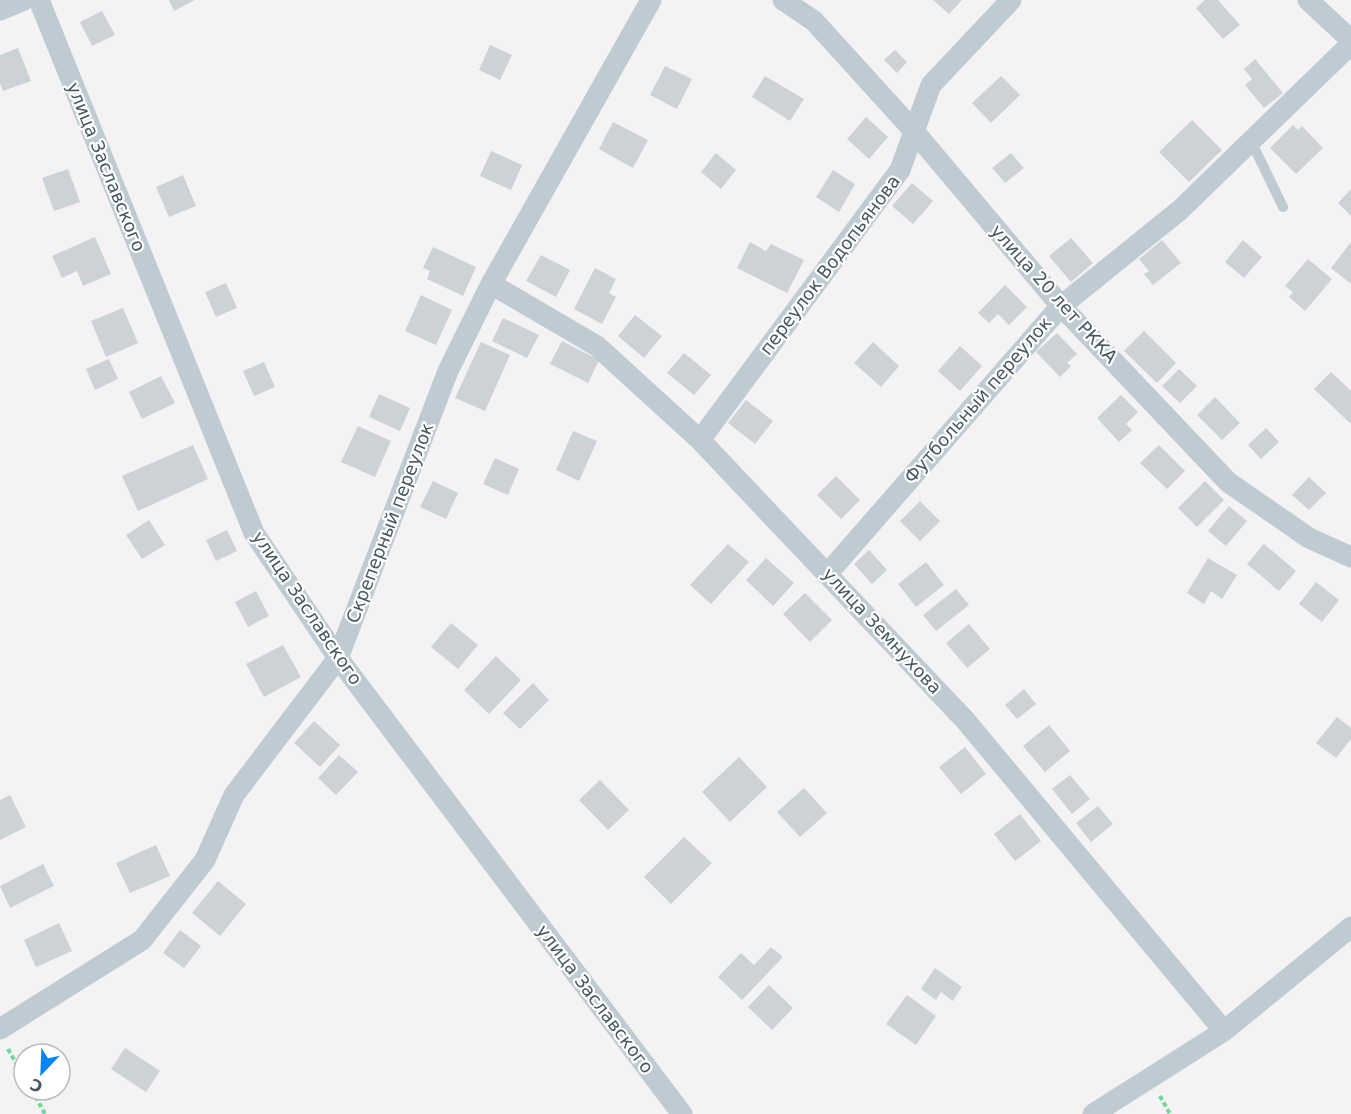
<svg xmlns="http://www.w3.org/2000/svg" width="1351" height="1114" font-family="'DejaVu Sans',sans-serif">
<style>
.building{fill:#cdd2d7}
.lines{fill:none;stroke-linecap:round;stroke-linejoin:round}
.path{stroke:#71d79c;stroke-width:4;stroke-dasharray:4.5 3;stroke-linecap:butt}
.service{stroke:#becbd2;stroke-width:10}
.minor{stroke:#becbd2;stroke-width:21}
.labels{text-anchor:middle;stroke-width:4.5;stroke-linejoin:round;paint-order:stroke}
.street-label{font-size:18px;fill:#475762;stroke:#fff}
</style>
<rect width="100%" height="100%" fill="#f4f2f2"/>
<path class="building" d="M169 0H195L174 11Z
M933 0H962L949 14Z
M1205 0H1218L1240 25 1223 39 1196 8Z
M102 11 115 35 92 46 80 22Z
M490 45 512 55 500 80 479 70Z
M18 48 31 81 3 91 0 83V55Z
M895 50 907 62 897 73 884 60Z
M1255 59 1283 93 1264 108 1245 85 1252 79 1244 69Z
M665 66 692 79 677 109 650 95Z
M765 76 804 99 790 121 752 97Z
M1001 76 1020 95 991 123 972 103Z
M866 117 888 137 869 159 847 139Z
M1192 120 1222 150 1189 182 1159 152Z
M613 122 648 140 633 168 599 149Z
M1293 125 1298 130 1302 126 1323 148 1296 174 1270 148Z
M491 151 522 165 511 190 480 176Z
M716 153 736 170 721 189 701 172Z
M1011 153 1024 168 1005 183 992 168Z
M68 169 80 202 54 211 42 178Z
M833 170 855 184 839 212 816 197Z
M183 175 196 206 169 217 156 187Z
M912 183 933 201 913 224 892 206Z
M1351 189V216L1338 203Z
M95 237 111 274 83 286 77 271 62 278 52 256Z
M1071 238 1093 263 1071 282 1049 256Z
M1162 240 1181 263 1153 285 1144 274 1149 271 1139 259Z
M1243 240 1262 257 1244 278 1225 262Z
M750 242 766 251 771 244 804 260 787 293 737 268Z
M1351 242V284L1331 268Z
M433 247 476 267 463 296 427 279 430 271 423 268Z
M541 255 570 270 556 297 526 281Z
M1308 259 1332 279 1305 311 1289 297 1293 292 1285 286Z
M595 268 616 279 609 293 616 297 602 324 574 309Z
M226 283 237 308 216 317 205 292Z
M1005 285 1027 307 1009 325 998 314 989 323 978 313Z
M421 295 452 310 436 345 405 331Z
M123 308 138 343 106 357 91 321Z
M635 315 662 336 644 358 618 336Z
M503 318 539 335 527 358 492 341Z
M1144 331 1176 363 1157 383 1124 351Z
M1057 333 1077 354 1067 363 1071 366 1060 377 1036 352Z
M562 341 599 360 588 383 550 364Z
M481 342 510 355 485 411 455 398Z
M873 342 899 366 881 387 854 363Z
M960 346 982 366 960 391 938 371Z
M684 353 711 375 694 395 667 373Z
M109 359 118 379 95 390 86 369Z
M264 362 275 387 254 396 243 371Z
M1179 369 1197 386 1180 403 1162 386Z
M1331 372 1351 391V424L1314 389Z
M161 376 175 403 142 419 129 392Z
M379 394 410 408 400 431 369 417Z
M1121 395 1138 412 1126 424 1132 430 1119 442 1097 418Z
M1215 397 1240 423 1222 440 1197 415Z
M746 400 773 421 755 444 728 423Z
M358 426 391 441 375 477 341 462Z
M1266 428 1279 442 1261 459 1248 445Z
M573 431 597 441 579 481 556 470Z
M193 445 208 479 138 511 122 476Z
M1159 445 1185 471 1167 489 1140 463Z
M495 458 519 469 508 495 483 484Z
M836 476 860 500 841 519 817 495Z
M1309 477 1326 493 1309 510 1292 495Z
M433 481 458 493 446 519 420 507Z
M1205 481 1224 500 1197 527 1178 508Z
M920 501 940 521 920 541 900 521Z
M1229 506 1247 521 1226 546 1208 531Z
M149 520 165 545 142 559 126 535Z
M227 530 237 551 216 561 206 540Z
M728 544 749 562 711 604 690 585Z
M1264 544 1296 571 1279 591 1247 564Z
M869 550 887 570 872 584 854 564Z
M766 558 794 583 773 606 746 580Z
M1208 558 1237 575 1222 599 1211 591 1204 604 1187 593Z
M926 562 944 585 916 607 898 584Z
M1316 582 1339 600 1322 622 1299 604Z
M956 589 969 605 936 631 923 615Z
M256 591 269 616 248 627 235 602Z
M805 593 832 620 810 642 783 614Z
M451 623 478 645 458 669 431 647Z
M969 624 990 649 967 668 946 643Z
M283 645 301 677 264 697 246 664Z
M496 656 521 680 489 714 464 690Z
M533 683 549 700 520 729 503 713Z
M1024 689 1036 704 1017 719 1005 705Z
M1337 717 1351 728V739L1336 758 1316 743Z
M314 721 340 745 320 767 294 743Z
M1049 725 1070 751 1045 772 1023 746Z
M965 747 986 774 961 794 939 767Z
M339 755 358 772 336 795 318 778Z
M739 757 767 787 730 822 702 792Z
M1070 775 1090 799 1072 814 1052 789Z
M600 780 629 810 608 830 579 800Z
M804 788 827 813 800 837 777 812Z
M10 795 26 827 0 840V800Z
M1098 806 1113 824 1091 842 1076 823Z
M1020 814 1041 841 1015 861 994 834Z
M684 837 712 863 671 904 644 877Z
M156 845 170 876 130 893 116 863Z
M43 864 54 886 10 908 0 886Z
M218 881 246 904 220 936 192 913Z
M59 923 72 951 36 967 24 940Z
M180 930 201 946 184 968 163 953Z
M771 947 783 957 742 1000 718 977 741 953 754 965Z
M935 968 962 987 953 1001 941 992 936 1000 921 989Z
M769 985 793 1008 772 1030 748 1007Z
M907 995 936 1016 916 1045 886 1024Z
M125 1048 160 1071 146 1092 111 1069Z"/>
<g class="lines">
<path class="path" d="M8 1049 24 1077
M32 1090 45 1114
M1160 1096 1170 1114"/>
<path class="service" d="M1251 141 1283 207"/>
<path class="minor" d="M39 0 254 533 338 658 682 1114
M783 0 814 21 913 130 1061 306 1228 482 1309 538 1351 557
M1308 0 1351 40
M0 10 24 0
M491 284 597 346 700 440 965 720 1224 1031
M700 440 900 170 931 85 1011 0
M828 573 1061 306 1180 210 1351 44
M0 1029 142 940 205 860 234 795 338 658 448 371 491 284 651 0
M1093 1114 1224 1031 1351 927"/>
</g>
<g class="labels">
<g class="street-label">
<text transform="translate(106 167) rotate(68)" y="6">улица Заславского</text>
<text transform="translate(830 265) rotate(-53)" y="6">переулок Водопьянова</text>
<text transform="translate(1054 294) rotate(48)" y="6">улица 20 лет РККА</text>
<text transform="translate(978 400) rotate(-49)" y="6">Футбольный переулок</text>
<text transform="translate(390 523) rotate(-69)" y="6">Скреперный переулок</text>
<text transform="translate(307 608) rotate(56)" y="6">улица Заславского</text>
<text transform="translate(882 631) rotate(47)" y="6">улица Земнухова</text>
<text transform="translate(595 999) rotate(53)" y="6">улица Заславского</text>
</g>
</g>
<g transform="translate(42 1072) rotate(203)"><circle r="28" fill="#ffffff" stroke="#b5bcc0" stroke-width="1.5"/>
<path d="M0-4.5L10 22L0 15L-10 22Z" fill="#0685fa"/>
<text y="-9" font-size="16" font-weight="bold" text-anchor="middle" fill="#475762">С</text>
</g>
</svg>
